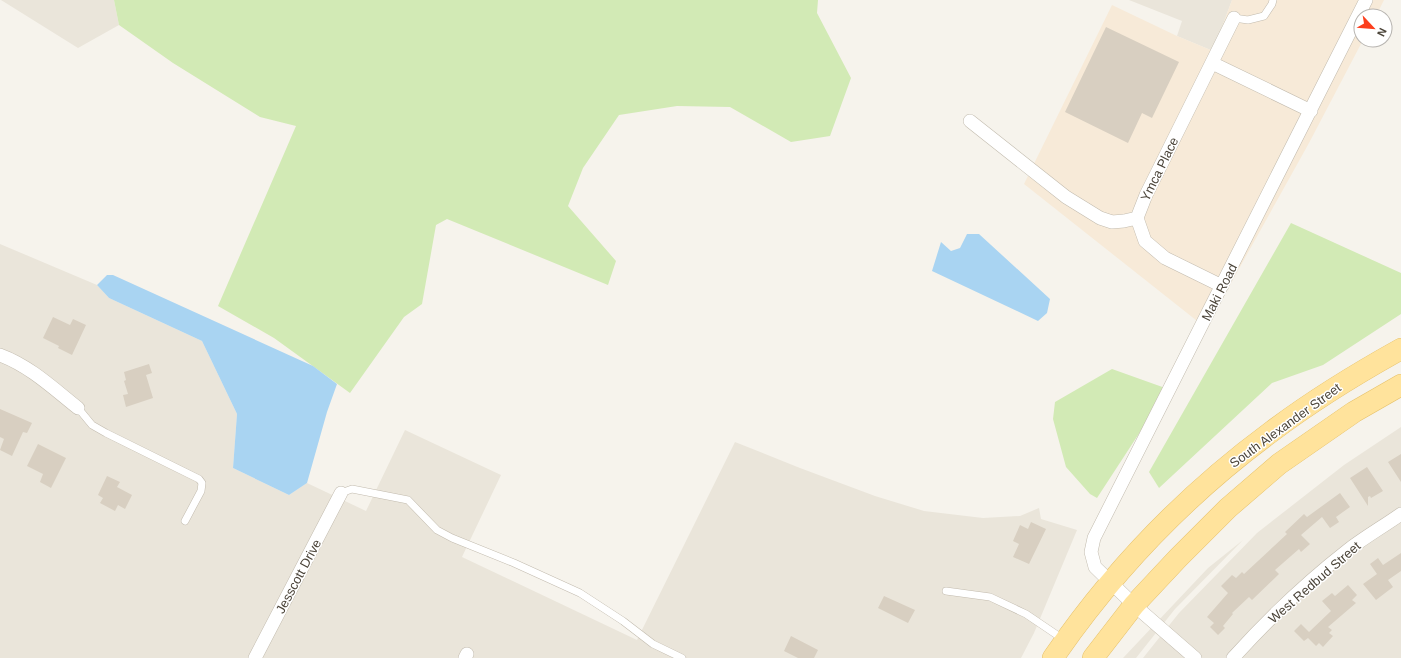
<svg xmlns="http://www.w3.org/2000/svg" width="1401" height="658" font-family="Helvetica,sans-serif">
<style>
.residential{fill:#eae5da}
.commercial{fill:#f7ead8}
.green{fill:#d2eab5}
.water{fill:#a9d4f2}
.building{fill:#d8cfc1}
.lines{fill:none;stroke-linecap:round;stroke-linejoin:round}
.service-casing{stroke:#c2bbae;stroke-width:8}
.minor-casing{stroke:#c2bbae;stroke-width:14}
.primary-casing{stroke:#e6c16a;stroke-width:22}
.service{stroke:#fff;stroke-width:7}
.minor{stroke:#fff;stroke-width:13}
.primary{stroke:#ffe39c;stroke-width:21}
.labels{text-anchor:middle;stroke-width:3;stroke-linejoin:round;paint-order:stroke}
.street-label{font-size:13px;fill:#4b4439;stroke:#fff}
</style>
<rect width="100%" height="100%" fill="#f6f3ec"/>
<path class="residential" d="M1 0H114L119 25 78 48Z
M1129 0H1232L1213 51 1177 36 1182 21Z
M0 244 97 285 109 298 202 341 237 414 233 468 289 495 307 483 366 511 405 430 501 475 462 557 637 640 735 442 800 468 875 496 924 511 983 518 1020 516 1039 508 1041 519 1077 530 1034 633 1021 658H0Z
M1401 427V658H1143L1179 613 1257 533 1344 465Z
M1243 540 1175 609 1136 658H1123L1208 568Z"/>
<path class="commercial" d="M1232 0H1384L1376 16H1361V40H1363L1309 143 1206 328 1024 184 1112 5 1177 36 1213 51Z"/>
<path class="green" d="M114 0H818L817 13 851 78 830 136 791 142 730 107 677 106 619 115 583 168 568 206 616 261 608 285 447 219 436 225 422 304 404 317 350 393 274 338 218 306 296 126 260 117 173 63 119 25Z
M1291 223 1401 273V314L1323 365 1272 383 1159 488 1149 472Z
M1112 369 1168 389 1097 498 1090 494 1066 467 1053 419 1055 402Z"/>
<path class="water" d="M967 234H979L1050 299 1047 313 1038 321 932 271 941 242 951 251 960 248Z
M107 275H113L313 366 337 384 327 412 307 483 289 495 233 468 237 414 202 341 109 298 97 285Z"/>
<path class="building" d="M1106 27 1179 62 1152 118 1142 113 1128 143 1065 112Z
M53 317 70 325 73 319 86 325 72 355 58 348 59 346 43 338Z
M149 364 152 373 146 375 153 398 126 407 123 395 128 394 124 381 126 380 124 372Z
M0 409 32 423 27 433 23 432 12 456 0 450 4 439 0 437Z
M38 444 66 458 51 488 40 482 43 474 27 466Z
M1401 454V482L1388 462Z
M1367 467 1383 491 1371 498 1370 496 1368 497V506L1350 478Z
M107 476 120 482 117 487 132 495 125 509 118 505 115 511 100 503 103 498 98 495Z
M1340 493 1350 507 1336 517 1339 522 1330 528 1322 517 1301 535 1310 544 1301 552 1299 549 1275 570 1279 574 1252 600 1249 597 1232 613 1233 614 1223 626 1225 628 1218 635 1210 627 1214 623 1207 617 1228 593 1221 586 1232 575 1236 578 1242 572 1244 574 1287 534 1285 532 1304 514 1307 517Z
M1031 522 1046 529 1029 564 1013 557 1019 544 1013 541 1020 525 1028 529Z
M1401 553V571L1388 580 1393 587 1376 600 1363 584 1377 574 1370 564 1378 558 1383 565Z
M1348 585 1357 595 1352 600 1356 603 1328 627 1332 630 1329 633 1333 636 1323 647 1319 643 1316 646 1308 638 1304 641 1294 631 1301 624 1309 632 1331 611 1322 601 1332 593 1335 596Z
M884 596 915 610 908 623 878 608Z
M791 636 818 650 814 658H798L784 651Z"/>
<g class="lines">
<defs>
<path id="service" d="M1234 18 1248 20 1264 16 1272 4 1273 0
M78 408 92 425 106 433 199 479 202 483 201 491 185 521
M341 493 352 489 408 500 437 530 452 538 514 563 580 593 623 621 653 644 682 658
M946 591 990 597 1026 614 1063 639"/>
<path id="minor" d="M1212 63 1311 111
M970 121 1066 197 1100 218 1112 222 1124 221 1137 218
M1222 286 1165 258 1145 241 1137 218 1146 195 1234 18
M0 355C30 366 54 389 78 408
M255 658 341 493
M465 658 467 654
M1195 658 1134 605 1095 567 1091 552 1094 538 1366 0
M1233 658C1268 619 1307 582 1348 550 1365 537 1384 526 1401 514"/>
<path id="primary" d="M1053 658C1112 572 1187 494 1271 432 1312 401 1356 374 1401 349
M1093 658 1134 605 1178 558 1228 508 1279 464 1354 412 1401 385"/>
</defs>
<use href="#service" class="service-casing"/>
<use href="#minor" class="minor-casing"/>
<use href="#primary" class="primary-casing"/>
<use href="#service" class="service"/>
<use href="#minor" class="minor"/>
<use href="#primary" class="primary"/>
</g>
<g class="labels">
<g class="street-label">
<text transform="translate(1159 169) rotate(-64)" y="5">Ymca Place</text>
<text transform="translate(1219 292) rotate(-63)" y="5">Maki Road</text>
<text transform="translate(1285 425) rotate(-36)" y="5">South Alexander Street</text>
<text transform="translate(298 576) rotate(-62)" y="5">Jesscott Drive</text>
<text transform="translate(1314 582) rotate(-41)" y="5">West Redbud Street</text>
</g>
</g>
<g transform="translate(1373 28) rotate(116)"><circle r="19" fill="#ffffff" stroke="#b7b4b0"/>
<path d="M0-3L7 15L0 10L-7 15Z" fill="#fc3f1d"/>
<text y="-6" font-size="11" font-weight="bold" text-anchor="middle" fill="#4b4439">N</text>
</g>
</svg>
